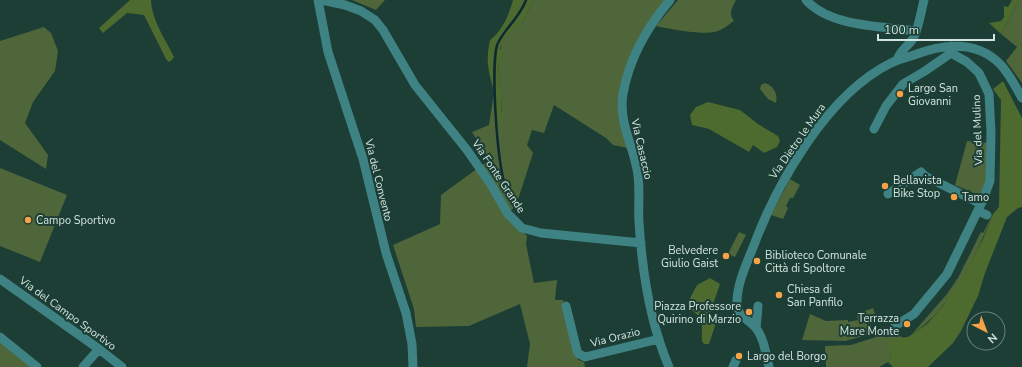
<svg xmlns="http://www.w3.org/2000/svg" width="1022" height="367" font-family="'Nunito Sans',sans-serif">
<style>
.green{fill:#4f663a}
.forest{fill:#4d6a2f}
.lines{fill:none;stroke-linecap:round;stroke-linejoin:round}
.stream{stroke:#0d2a32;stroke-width:2.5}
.minor{stroke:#3e8283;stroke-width:9}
.poi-dot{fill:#f6a247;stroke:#1c3e35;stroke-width:1.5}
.labels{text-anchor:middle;stroke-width:4;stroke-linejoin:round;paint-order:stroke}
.poi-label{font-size:11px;fill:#d2e5df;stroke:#1c3e35;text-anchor:start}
.street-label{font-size:11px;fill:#d2e5df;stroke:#1c3e35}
</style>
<rect width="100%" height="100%" fill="#1c3e35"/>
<path class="green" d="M352 0H385L376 10Z
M533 0H667L624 82 628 148 613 145 606 138 554 105 544 133 532 130 527 145 533 153 516 206 505 215 527 236 526 244 534 283 557 280 555 300H563L578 360 584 362 585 367H527L530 344 520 304 469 326 416 327 414 309 393 245 440 224 441 195 489 160 472 132 489 125 494 93 497 127 502 109 498 64 502 41 516 24 523 22Z
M678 0H736C732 8 728 13 734 21 729 24 724 29 718 31 706 36 670 29 656 26Z
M1019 0H1022V83L1006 61 1017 47 1001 34Z
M44 27 51 33 58 51 55 71 33 102 25 123 48 155 46 169 0 140V41Z
M765 83C774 86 778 94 776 103L768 99 760 89 761 85Z
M967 141 989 143 988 182 981 196 955 185Z
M0 168 67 195 40 262 0 246Z
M790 179 800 185 793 198H790L786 206 788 208 783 219 771 215Z
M993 214C975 257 952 308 912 334L947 294 958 278 981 232 983 233Z
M739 232 746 235 735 257 728 254Z
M873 308 878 322 868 325 871 334 845 341 802 340 810 314 826 321 848 320V322L858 320 857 314Z
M895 331 897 335 904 338 890 347 891 356 888 362 879 367H826L825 346 851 345Z
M0 339 34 367H0Z"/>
<path class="forest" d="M130 0H151C152 21 165 38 174 57L172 60 169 62 166 59 144 15 127 13 103 33 99 28Z
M513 0H533L523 22C515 25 502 39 500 49L504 56 498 64C499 81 506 113 497 127 496 116 496 103 494 92 489 71 485 63 490 40 502 31 509 15 513 0Z
M1012 0H1019L1001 34 989 23 1001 21 1004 17V6L1008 7Z
M1003 81 1022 118V207L1018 208 1007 217 985 273 978 296 961 331 953 343 928 367H893L888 362 891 356 887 339 908 337 927 324 943 306 966 271 983 239 993 214 999 207 1001 100 993 89Z
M708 102 740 110 758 124 778 136 780 141 777 147 764 153 753 145 749 152 709 129 692 125 690 115 696 107Z
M710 278 720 284 709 316 710 318 717 320 709 344H704L702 341C701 335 703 327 701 321 698 313 690 311 688 302L697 285Z"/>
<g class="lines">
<path class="stream" d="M512 193C510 192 507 190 506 187 497 170 490 59 498 43 506 27 520 17 526 0"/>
<path class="minor" d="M318 0 328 52 363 159 386 253 406 313 412 344 413 367
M322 0 345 5 361 11 375 20 383 30 415 85 467 150 490 183 508 214 522 228 541 233 641 243
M806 0C830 27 882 26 916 31
M897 60C900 50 909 46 914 37 919 26 921 12 924 0
M874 129 886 106 903 84 925 71 951 53
M888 194 921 172 925 176 981 204
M978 211 987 215
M0 279 99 349 122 367
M566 306 577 351 579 354 585 357 659 339
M895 326 914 314 947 274 983 200 990 181 991 132 989 94 979 73 967 62 951 53V46
M756 328 758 306
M0 337 37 367
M83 367 99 349
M669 367C650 323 642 270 639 222 638 207 640 191 638 176 635 148 618 124 623 94 629 59 648 26 670 0
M733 367 736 360
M769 367C766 355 764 337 755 327 747 318 736 316 737 302 737 283 747 263 754 245 778 181 828 94 891 63 898 59 906 58 914 55 943 44 977 40 1001 65 1009 74 1016 87 1022 98"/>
</g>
<g class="poi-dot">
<circle cx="900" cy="94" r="4"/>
<circle cx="885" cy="186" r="4"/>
<circle cx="954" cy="197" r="4"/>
<circle cx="28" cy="220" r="4"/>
<circle cx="726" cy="256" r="4"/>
<circle cx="757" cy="261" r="4"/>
<circle cx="779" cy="295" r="4"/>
<circle cx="749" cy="312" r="4"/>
<circle cx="907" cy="324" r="4"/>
<circle cx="739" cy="356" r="4"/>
</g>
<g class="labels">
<g class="poi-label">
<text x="908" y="92">Largo San<tspan x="908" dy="13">Giovanni</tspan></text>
<text x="893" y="184">Bellavista<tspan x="893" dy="13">Bike Stop</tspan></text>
<text x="962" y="201">Tamo</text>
<text x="36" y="224">Campo Sportivo</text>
<text x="718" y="254" text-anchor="end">Belvedere<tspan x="718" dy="13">Giulio Gaist</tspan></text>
<text x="765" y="259">Biblioteco Comunale<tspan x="765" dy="13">Città di Spoltore</tspan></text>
<text x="787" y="293">Chiesa di<tspan x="787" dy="13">San Panfilo</tspan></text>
<text x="741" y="310" text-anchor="end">Piazza Professore<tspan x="741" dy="13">Quirino di Marzio</tspan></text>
<text x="899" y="322" text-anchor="end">Terrazza<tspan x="899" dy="13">Mare Monte</tspan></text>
<text x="747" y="360">Largo del Borgo</text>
</g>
<g class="street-label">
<text transform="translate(977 130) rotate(-92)" y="4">Via del Mulino</text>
<text transform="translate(797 141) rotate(-55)" y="4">Via Dietro le Mura</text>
<text transform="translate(642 149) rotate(77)" y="4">Via Casaccio</text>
<text transform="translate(499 176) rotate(56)" y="4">Via Fonte Grande</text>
<text transform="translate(379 180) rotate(76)" y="4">Via del Convento</text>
<text transform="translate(68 313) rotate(36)" y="4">Via del Campo Sportivo</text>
<text transform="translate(615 337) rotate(-14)" y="4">Via Orazio</text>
</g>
</g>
<g transform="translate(986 331) rotate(138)"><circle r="19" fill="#1c3e35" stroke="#658179"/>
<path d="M0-3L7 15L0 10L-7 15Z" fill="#f6a247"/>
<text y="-6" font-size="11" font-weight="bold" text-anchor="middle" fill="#d2e5df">N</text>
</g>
<path d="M878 34v6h116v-6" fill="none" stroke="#d2e5df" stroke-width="2"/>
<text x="884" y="34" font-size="12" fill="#d2e5df" stroke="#1c3e35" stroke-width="3" paint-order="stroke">100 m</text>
</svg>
